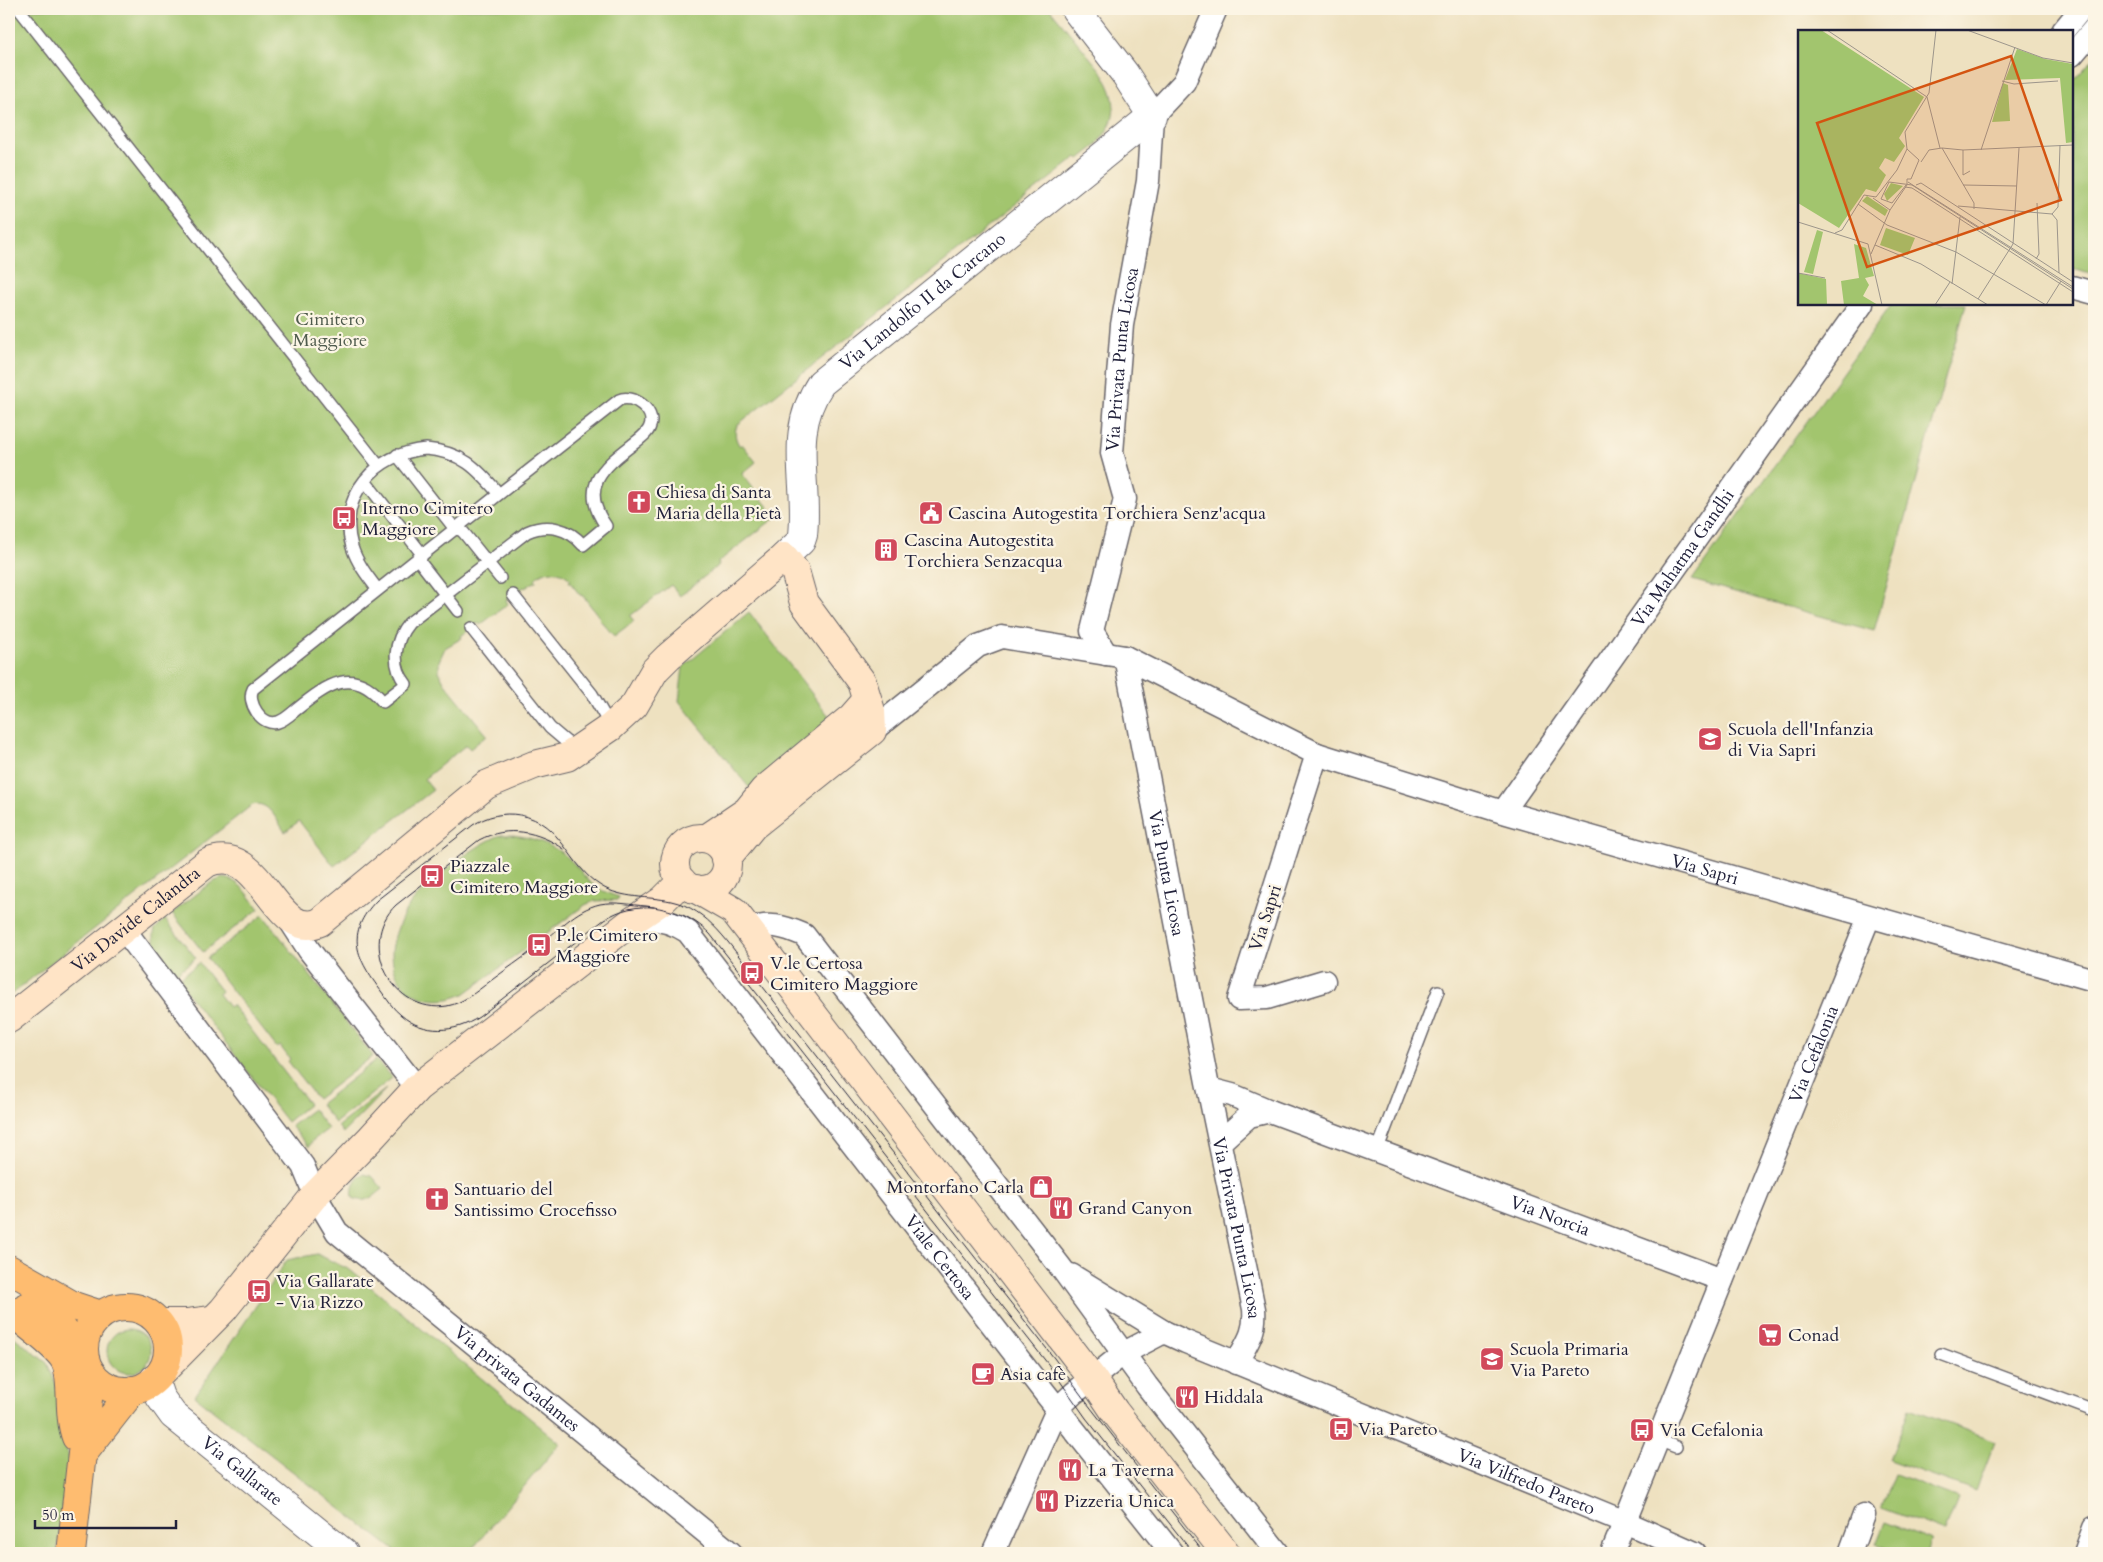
<svg xmlns="http://www.w3.org/2000/svg" width="2103" height="1562" font-family="Cardo,serif">
<style>
.green{fill:#a2c56e;stroke:#627454}
.lines{fill:none;stroke-linecap:round;stroke-linejoin:round}
.service-casing{stroke:#69656a;stroke-width:14}
.minor-casing{stroke:#69656a;stroke-width:25}
.tertiary-casing{stroke:#69656a;stroke-width:30}
.secondary-casing{stroke:#69656a;stroke-width:30}
.primary-casing{stroke:#69656a;stroke-width:30}
.service{stroke:#fff;stroke-width:11}
.minor{stroke:#fff;stroke-width:22}
.tertiary{stroke:#fff;stroke-width:28}
.secondary{stroke:#ffe4c6;stroke-width:28}
.primary{stroke:#febc70;stroke-width:28}
.tram{stroke:#22223b;stroke-width:1}
.labels{text-anchor:middle;stroke-width:4.5;stroke-linejoin:round;paint-order:stroke}
.street-label{font-size:18px;fill:#22223b;stroke:#fcf5e5}
.park-label{font-size:18px;fill:#4f5b4d;stroke:#fcf5e5}
.poi-label{font-size:18px;fill:#22223b;stroke:#fcf5e5;text-anchor:start}
.inset-road{fill:none;stroke:#9c958b;stroke-width:1}
.view{fill:#d45411;fill-opacity:0.15;stroke:#d45411;stroke-width:2.5}
.inset-edge{fill:none;stroke:#22223b;stroke-width:2.5}
</style>
<rect width="100%" height="100%" fill="#fcf5e5"/>
<filter id="ink" filterUnits="userSpaceOnUse"><feTurbulence type="fractalNoise" baseFrequency=".02" numOctaves="2"/><feDisplacementMap in="SourceGraphic" scale="10" xChannelSelector="R" yChannelSelector="G"/><feConvolveMatrix kernelMatrix="1 2 1 2 8 2 1 2 1" color-interpolation-filters="sRGB"/></filter>
<filter id="wash" filterUnits="userSpaceOnUse"><feTurbulence type="fractalNoise" baseFrequency=".0096" numOctaves="4" result="noise"/><feDisplacementMap in="SourceGraphic" scale="20" xChannelSelector="R" yChannelSelector="G"/><feGaussianBlur stdDeviation="1.12" result="paint"/><feColorMatrix in="noise" values="0 0 0 0 0 0 0 0 0 0 0 0 0 0 0 0 0 1.4 0 .05"/><feComposite in="paint" operator="in"/></filter>
<g filter="url(#wash)">
<rect width="100%" height="100%" fill="#eee1c0"/>
<path class="green" d="M9 9H1050L1105 76 1104 77C1119 101 1117 123 1097 143L1098 144 1079 159 1077 157 737 425C734 433 735 440 740 446L742 444 756 462 742 474 776 517 718 562 719 565 680 596 671 585 630 616 634 621 614 636 599 619 600 618 583 596 580 595 569 581 571 580C561 569 544 568 535 579L536 581 525 588 524 587 506 600 508 604 480 625 478 623 461 636 462 638 445 648 439 661V671L444 682 487 735 470 749 466 745 424 779 433 790 334 866 299 821 285 832C276 820 269 800 252 805L9 996Z
M2094 58V275L2072 269V82Z
M1892 304H1966L1874 631 1692 580Z
M749 612 849 742 768 811 679 701 683 667Z
M501 835C524 834 549 842 567 857 589 877 586 887 619 897L618 900 594 901 585 905 464 994C431 1009 393 995 392 954 392 941 398 926 404 914 416 889 475 844 501 835Z
M222 878C240 879 249 896 259 909L203 952 172 913 211 883Z
M263 915 373 1056 317 1099 288 1061 290 1059 280 1046 277 1048 207 958Z
M165 919 196 958 174 975C164 962 150 946 155 929Z
M199 963 221 991 219 994 229 1007 232 1005 309 1104 287 1122 177 980Z
M376 1060 392 1078 335 1123 320 1104Z
M387 1088 343 1133 338 1126Z
M313 1109 328 1129 312 1141 309 1147 291 1126Z
M364 1174 372 1176 383 1189C373 1197 366 1204 353 1198 351 1188 355 1178 364 1174Z
M317 1254 350 1270 560 1443 469 1553H398L195 1396 287 1260Z
M107 1351a22 22 0 1 1 44 0a22 22 0 1 1-44 0Z
M9 1333 47 1363 56 1384 59 1417 62 1439 69 1457 57 1553H9Z
M1909 1409 1995 1441 1976 1491 1890 1460Z
M1895 1474 1958 1498 1945 1532 1882 1508Z
M1885 1522 1932 1540 1927 1553H1899L1876 1544Z"/>
</g>
<g filter="url(#ink)">
<g class="lines">
<defs>
<path id="service" d="M19 9 379 466
M426 449C462 452 477 468 499 494L378 590C368 577 357 563 352 547 337 496 376 453 426 449Z
M397 455 455 529 461 530 464 533 500 578
M365 481 422 554 420 562 458 611
M378 590 253 689C246 702 262 727 278 722 285 720 292 713 297 709 327 685 353 665 383 702L406 684C391 665 394 641 409 623L527 532C547 523 569 528 583 545L606 526C579 488 602 468 632 445 638 440 648 434 650 426 656 411 633 393 619 400L499 494
M513 595 592 694 611 727
M471 628 550 728 577 751
M1377 1151 1438 991
M1941 1354 2094 1411
M1658 1440 1676 1447"/>
<g id="minor">
<path d="M2063 31 2081 9"/>
<path d="M2072 55 2094 29"/>
<path d="M2072 287 2094 293"/>
<path id="s1" d="M1106 654 1092 631 1125 499 1112 453 1122 325 1148 181 1152 116 1184 82 1216 9"/>
<path id="s2" d="M1125 657 1207 1082 1254 1309C1256 1333 1247 1343 1236 1363"/>
<path id="s3" d="M872 731 978 646 1002 637 1125 657 1317 754 1503 812 2094 980"/>
<path d="M1317 754 1239 999 1267 998 1324 981"/>
<path id="s4" d="M1503 812 1862 304"/>
<path d="M285 913 309 950 417 1088"/>
<path id="s5" d="M636 920C656 917 672 921 688 932L1045 1393 1172 1553"/>
<path id="s6" d="M123 928 303 1166 315 1195 337 1232 731 1553"/>
<path d="M747 930C769 922 783 926 804 935L1062 1269 1147 1386 1278 1553"/>
<path id="s7" d="M1209 1089 1232 1095 1270 1111 1722 1280"/>
<path d="M1220 1142 1249 1116 1270 1111"/>
<path id="s8" d="M1071 1275 1164 1332 1186 1342 1625 1522 1695 1553"/>
<path d="M993 1553 1058 1408 1074 1393 1124 1353 1164 1332"/>
<path id="s9" d="M1612 1553 1869 917"/>
<path d="M1850 1553 1864 1515"/>
<path d="M2085 1553 2094 1528"/>
</g>
<g id="tertiary">
<path id="s10" d="M784 557 801 541 803 535C809 480 787 434 821 383L1152 116 1125 74 1075 9"/>
<path id="s11" d="M154 1379 160 1397 173 1415 344 1553"/>
</g>
<g id="secondary">
<path d="M707 838 747 811 764 790 852 717 867 700"/>
<circle cx="701" cy="864" r="26"/>
<path d="M696 889 734 911 1092 1378 1115 1412 1226 1553"/>
<path id="s12" d="M9 1019 207 863C262 839 274 943 320 922L486 785 534 765 567 757 611 727 634 706 655 670 668 657 784 557 795 571 804 603 862 682 871 711 872 731 753 826 726 859"/>
<path d="M160 1323H188L212 1320"/>
<path d="M161 1373 223 1310 315 1195 371 1138 417 1088 631 922 663 900 682 881"/>
</g>
<path id="primary" d="M9 1269 74 1306 101 1315
M26 1307 84 1344
M84 1349a42 42 0 1 1 84 0a42 42 0 1 1-84 0Z
M9 1310C22 1321 61 1349 66 1363 74 1383 67 1413 76 1437
M82 1455 133 1390
M71 1553 91 1372"/>
</defs>
<use href="#service" class="service-casing"/>
<use href="#minor" class="minor-casing"/>
<use href="#tertiary" class="tertiary-casing"/>
<use href="#secondary" class="secondary-casing"/>
<use href="#primary" class="primary-casing"/>
<use href="#service" class="service"/>
<use href="#minor" class="minor"/>
<use href="#tertiary" class="tertiary"/>
<use href="#secondary" class="secondary"/>
<use href="#primary" class="primary"/>
<path class="tram" d="M564 849C538 831 508 825 479 840L396 905C356 943 393 1015 447 1006 463 1003 476 992 489 982 505 970 522 959 538 946 558 931 574 910 600 904 615 901 631 905 646 906 671 909 692 916 710 934L1048 1364 1086 1418 1193 1553
M654 907C636 906 621 909 605 919L479 1017C455 1033 424 1035 401 1015 393 1009 387 999 381 991 357 959 344 934 377 900L473 825C487 816 503 812 520 815 563 823 568 866 601 886 622 899 648 896 671 901 709 909 730 946 752 973L1054 1358 1087 1403 1204 1553"/>
</g>
</g>
<defs>
<symbol id="church-square" viewBox="-11 -11 22 22"><rect x="-9" y="-9" width="18" height="18" rx="4" fill="#d1495b" stroke="#fcf5e5"/><path d="M-1.2-6h2.4v3.5h3.3v2.4h-3.3V6h-2.4V-.1h-3.3v-2.4h3.3Z" fill="#fff"/></symbol>
<symbol id="civic-square" viewBox="-11 -11 22 22"><rect x="-9" y="-9" width="18" height="18" rx="4" fill="#d1495b" stroke="#fcf5e5"/><path d="M-.6-6.5H3V-4.5H.6V-3L4-1V1h2V6H-6V1h2V-1L-.6-3ZM-1.2 2.5V6h2.4V2.5Z" fill="#fff"/></symbol>
<symbol id="bus-square" viewBox="-11 -11 22 22"><rect x="-9" y="-9" width="18" height="18" rx="4" fill="#d1495b" stroke="#fcf5e5"/><path d="M-5-6H5V4H4V6H2V4H-2V6H-4V4H-5ZM-3.5-4V0h7V-4ZM-3.5 1.2v1.5H-2V1.2ZM2 1.2v1.5H3.5V1.2Z" fill="#fff"/></symbol>
<symbol id="building-square" viewBox="-11 -11 22 22"><rect x="-9" y="-9" width="18" height="18" rx="4" fill="#d1495b" stroke="#fcf5e5"/><path d="M-4-6H4V6H1V3H-1V6H-4ZM-2.5-4.3h1.7v1.8h-1.7ZM.8-4.3h1.7v1.8H.8ZM-2.5-1h1.7V.8h-1.7ZM.8-1h1.7V.8H.8Z" fill="#fff"/></symbol>
<symbol id="school-square" viewBox="-11 -11 22 22"><rect x="-9" y="-9" width="18" height="18" rx="4" fill="#d1495b" stroke="#fcf5e5"/><path d="M0-5L7-2L0 1L-7-2ZM-4 1L0 2.5L4 1V4Q0 6-4 4Z" fill="#fff"/></symbol>
<symbol id="shop-square" viewBox="-11 -11 22 22"><rect x="-9" y="-9" width="18" height="18" rx="4" fill="#d1495b" stroke="#fcf5e5"/><path d="M-5-2.5h2.3a2.7 3.5 0 0 1 5.4 0H5L5.5 6h-11ZM-1.5-2.5h3a1.5 2.3 0 0 0-3 0Z" fill="#fff"/></symbol>
<symbol id="restaurant-square" viewBox="-11 -11 22 22"><rect x="-9" y="-9" width="18" height="18" rx="4" fill="#d1495b" stroke="#fcf5e5"/><path d="M-5-6h1v4h1v-4h1v4h1v-4h1v5L-1.5 .5V6h-2V.5L-5-1ZM5-6V6H3V1.5H1.5Q1.5-4 5-6Z" fill="#fff"/></symbol>
<symbol id="supermarket-square" viewBox="-11 -11 22 22"><rect x="-9" y="-9" width="18" height="18" rx="4" fill="#d1495b" stroke="#fcf5e5"/><path d="M-6-5.5h2.5l.6 2H6L4.5 2H-2.5L-4.4-4H-6ZM-1.5 3.2a1.3 1.3 0 1 0 .1 0ZM3 3.2a1.3 1.3 0 1 0 .1 0Z" fill="#fff"/></symbol>
<symbol id="cafe-square" viewBox="-11 -11 22 22"><rect x="-9" y="-9" width="18" height="18" rx="4" fill="#d1495b" stroke="#fcf5e5"/><path d="M-5.5-4.5H6V0H3Q3 3.5 0 3.5H-2.5Q-5.5 3.5-5.5 0ZM3-3.2v2h1.7v-2ZM-6 4.5H4V6H-6Z" fill="#fff"/></symbol>
</defs>
<g fill-rule="evenodd">
<use href="#church-square" x="625" y="488" width="28" height="28"/>
<use href="#civic-square" x="917" y="499" width="28" height="28"/>
<use href="#bus-square" x="330" y="504" width="28" height="28"/>
<use href="#building-square" x="872" y="536" width="28" height="28"/>
<use href="#school-square" x="1696" y="725" width="28" height="28"/>
<use href="#bus-square" x="418" y="862" width="28" height="28"/>
<use href="#bus-square" x="525" y="931" width="28" height="28"/>
<use href="#bus-square" x="738" y="959" width="28" height="28"/>
<use href="#shop-square" x="1027" y="1173" width="28" height="28"/>
<use href="#church-square" x="423" y="1185" width="28" height="28"/>
<use href="#restaurant-square" x="1047" y="1194" width="28" height="28"/>
<use href="#bus-square" x="245" y="1277" width="28" height="28"/>
<use href="#supermarket-square" x="1756" y="1321" width="28" height="28"/>
<use href="#school-square" x="1478" y="1345" width="28" height="28"/>
<use href="#cafe-square" x="969" y="1360" width="28" height="28"/>
<use href="#restaurant-square" x="1173" y="1383" width="28" height="28"/>
<use href="#bus-square" x="1327" y="1415" width="28" height="28"/>
<use href="#bus-square" x="1628" y="1416" width="28" height="28"/>
<use href="#restaurant-square" x="1056" y="1456" width="28" height="28"/>
<use href="#restaurant-square" x="1033" y="1487" width="28" height="28"/>
</g>
<g class="labels">
<g class="street-label">
<text dy="6" stroke="none"><textPath href="#s10" startOffset="316">Via Landolfo II da Carcano</textPath></text>
<text dy="6" stroke="none"><textPath href="#s1" startOffset="305">Via Privata Punta Licosa</textPath></text>
<text dy="6" stroke="none"><textPath href="#s4" startOffset="311">Via Mahatma Gandhi</textPath></text>
<text dy="6" stroke="none"><textPath href="#s3" startOffset="906">Via Sapri</textPath></text>
<text dy="6" stroke="none"><textPath href="#s2" startOffset="220">Via Punta Licosa</textPath></text>
<text transform="translate(1265 918) rotate(-72)" y="6">Via Sapri</text>
<text dy="6" stroke="none"><textPath href="#s12" startOffset="161">Via Davide Calandra</textPath></text>
<text dy="6" stroke="none"><textPath href="#s9" startOffset="538">Via Cefalonia</textPath></text>
<text dy="6" stroke="none"><textPath href="#s7" startOffset="364">Via Norcia</textPath></text>
<text dy="6" stroke="none"><textPath href="#s2" startOffset="582">Via Privata Punta Licosa</textPath></text>
<text dy="6" stroke="none"><textPath href="#s5" startOffset="466">Viale Certosa</textPath></text>
<text dy="6" stroke="none"><textPath href="#s6" startOffset="605">Via privata Gadames</textPath></text>
<text dy="6" stroke="none"><textPath href="#s11" startOffset="130">Via Gallarate</textPath></text>
<text dy="6" stroke="none"><textPath href="#s8" startOffset="501">Via Vilfredo Pareto</textPath></text>
</g>
<g class="park-label">
<text x="330" y="325">Cimitero<tspan x="330" dy="21">Maggiore</tspan></text>
</g>
<g class="poi-label">
<text x="656" y="498">Chiesa di Santa<tspan x="656" dy="21">Maria della Pietà</tspan></text>
<text x="362" y="514">Interno Cimitero<tspan x="362" dy="21">Maggiore</tspan></text>
<text x="948" y="519">Cascina Autogestita Torchiera Senz'acqua</text>
<text x="904" y="546">Cascina Autogestita<tspan x="904" dy="21">Torchiera Senzacqua</tspan></text>
<text x="1728" y="735">Scuola dell'Infanzia<tspan x="1728" dy="21">di Via Sapri</tspan></text>
<text x="450" y="872">Piazzale<tspan x="450" dy="21">Cimitero Maggiore</tspan></text>
<text x="556" y="941">P.le Cimitero<tspan x="556" dy="21">Maggiore</tspan></text>
<text x="770" y="969">V.le Certosa<tspan x="770" dy="21">Cimitero Maggiore</tspan></text>
<text x="1024" y="1193" text-anchor="end">Montorfano Carla</text>
<text x="454" y="1195">Santuario del<tspan x="454" dy="21">Santissimo Crocefisso</tspan></text>
<text x="1078" y="1214">Grand Canyon</text>
<text x="276" y="1287">Via Gallarate<tspan x="276" dy="21">- Via Rizzo</tspan></text>
<text x="1788" y="1341">Conad</text>
<text x="1510" y="1355">Scuola Primaria<tspan x="1510" dy="21">Via Pareto</tspan></text>
<text x="1000" y="1380">Asia cafè</text>
<text x="1204" y="1403">Hiddala</text>
<text x="1358" y="1435">Via Pareto</text>
<text x="1660" y="1436">Via Cefalonia</text>
<text x="1088" y="1476">La Taverna</text>
<text x="1064" y="1507">Pizzeria Unica</text>
</g>
</g>
<g transform="translate(1798 30)">
<rect width="275" height="275" fill="#eee1c0"/>
<path d="M0 0H23L126 67 101 108 107 116 103 122 96 132 87 128 81 138 88 145 82 156 78 162 68 159 41 198 0 173ZM219 19 247 29 275 34V112L268 113 262 48 207 50ZM205 53 210 55 212 91 194 92ZM93 153 105 156 89 171 86 164ZM69 166 90 180 87 186 64 171ZM88 198 117 208 110 225 82 215ZM19 200 25 202 15 244 6 242ZM56 214 68 218 76 246 67 248 71 255 65 266 80 275H46L43 251 61 248ZM0 243 28 249 29 275H0Z" fill="#a2c56e"/>
<path class="inset-road" d="M29 0 129 67M169 0 245 28 275 33M204 51 216 54 260 51M129 67 142 118M144 118 176 173V179M109 119 107 102 131 63 138 0M165 120V145L172 141M183 120 217 17M123 132 131 120 144 118 165 120 275 115M113 149 121 130M110 152 275 257M108 155 94 173 83 169 91 152 114 155 275 259M118 155 123 153 275 252M165 155 219 156M107 157 114 158 275 262M75 168 92 180M60 174 89 195 158 222 248 275M160 176 254 184M254 184 260 177 262 115M254 184 259 190 261 243M0 192 70 214 84 275M37 203 44 200 66 165 78 167 99 140 109 119 121 130M77 215 123 234 190 275M73 224 92 180 109 155V149H113M238 229 241 224 239 173M0 243 27 248M154 254 162 187M180 269 215 214 221 118M137 275 152 252M248 275 263 251"/>
<path class="view" d="M213 26 263 170 69 237 19 93Z"/>
<rect width="275" height="275" class="inset-edge"/>
</g>
<rect width="2103" height="1562" fill="none" stroke="#fcf5e5" stroke-width="30"/>
<path d="M35 1520v8h141v-8" fill="none" stroke="#22223b" stroke-width="2.5"/>
<text x="42" y="1520" font-size="15" fill="#22223b" stroke="#fcf5e5" stroke-width="4" paint-order="stroke">50 m</text>
</svg>
